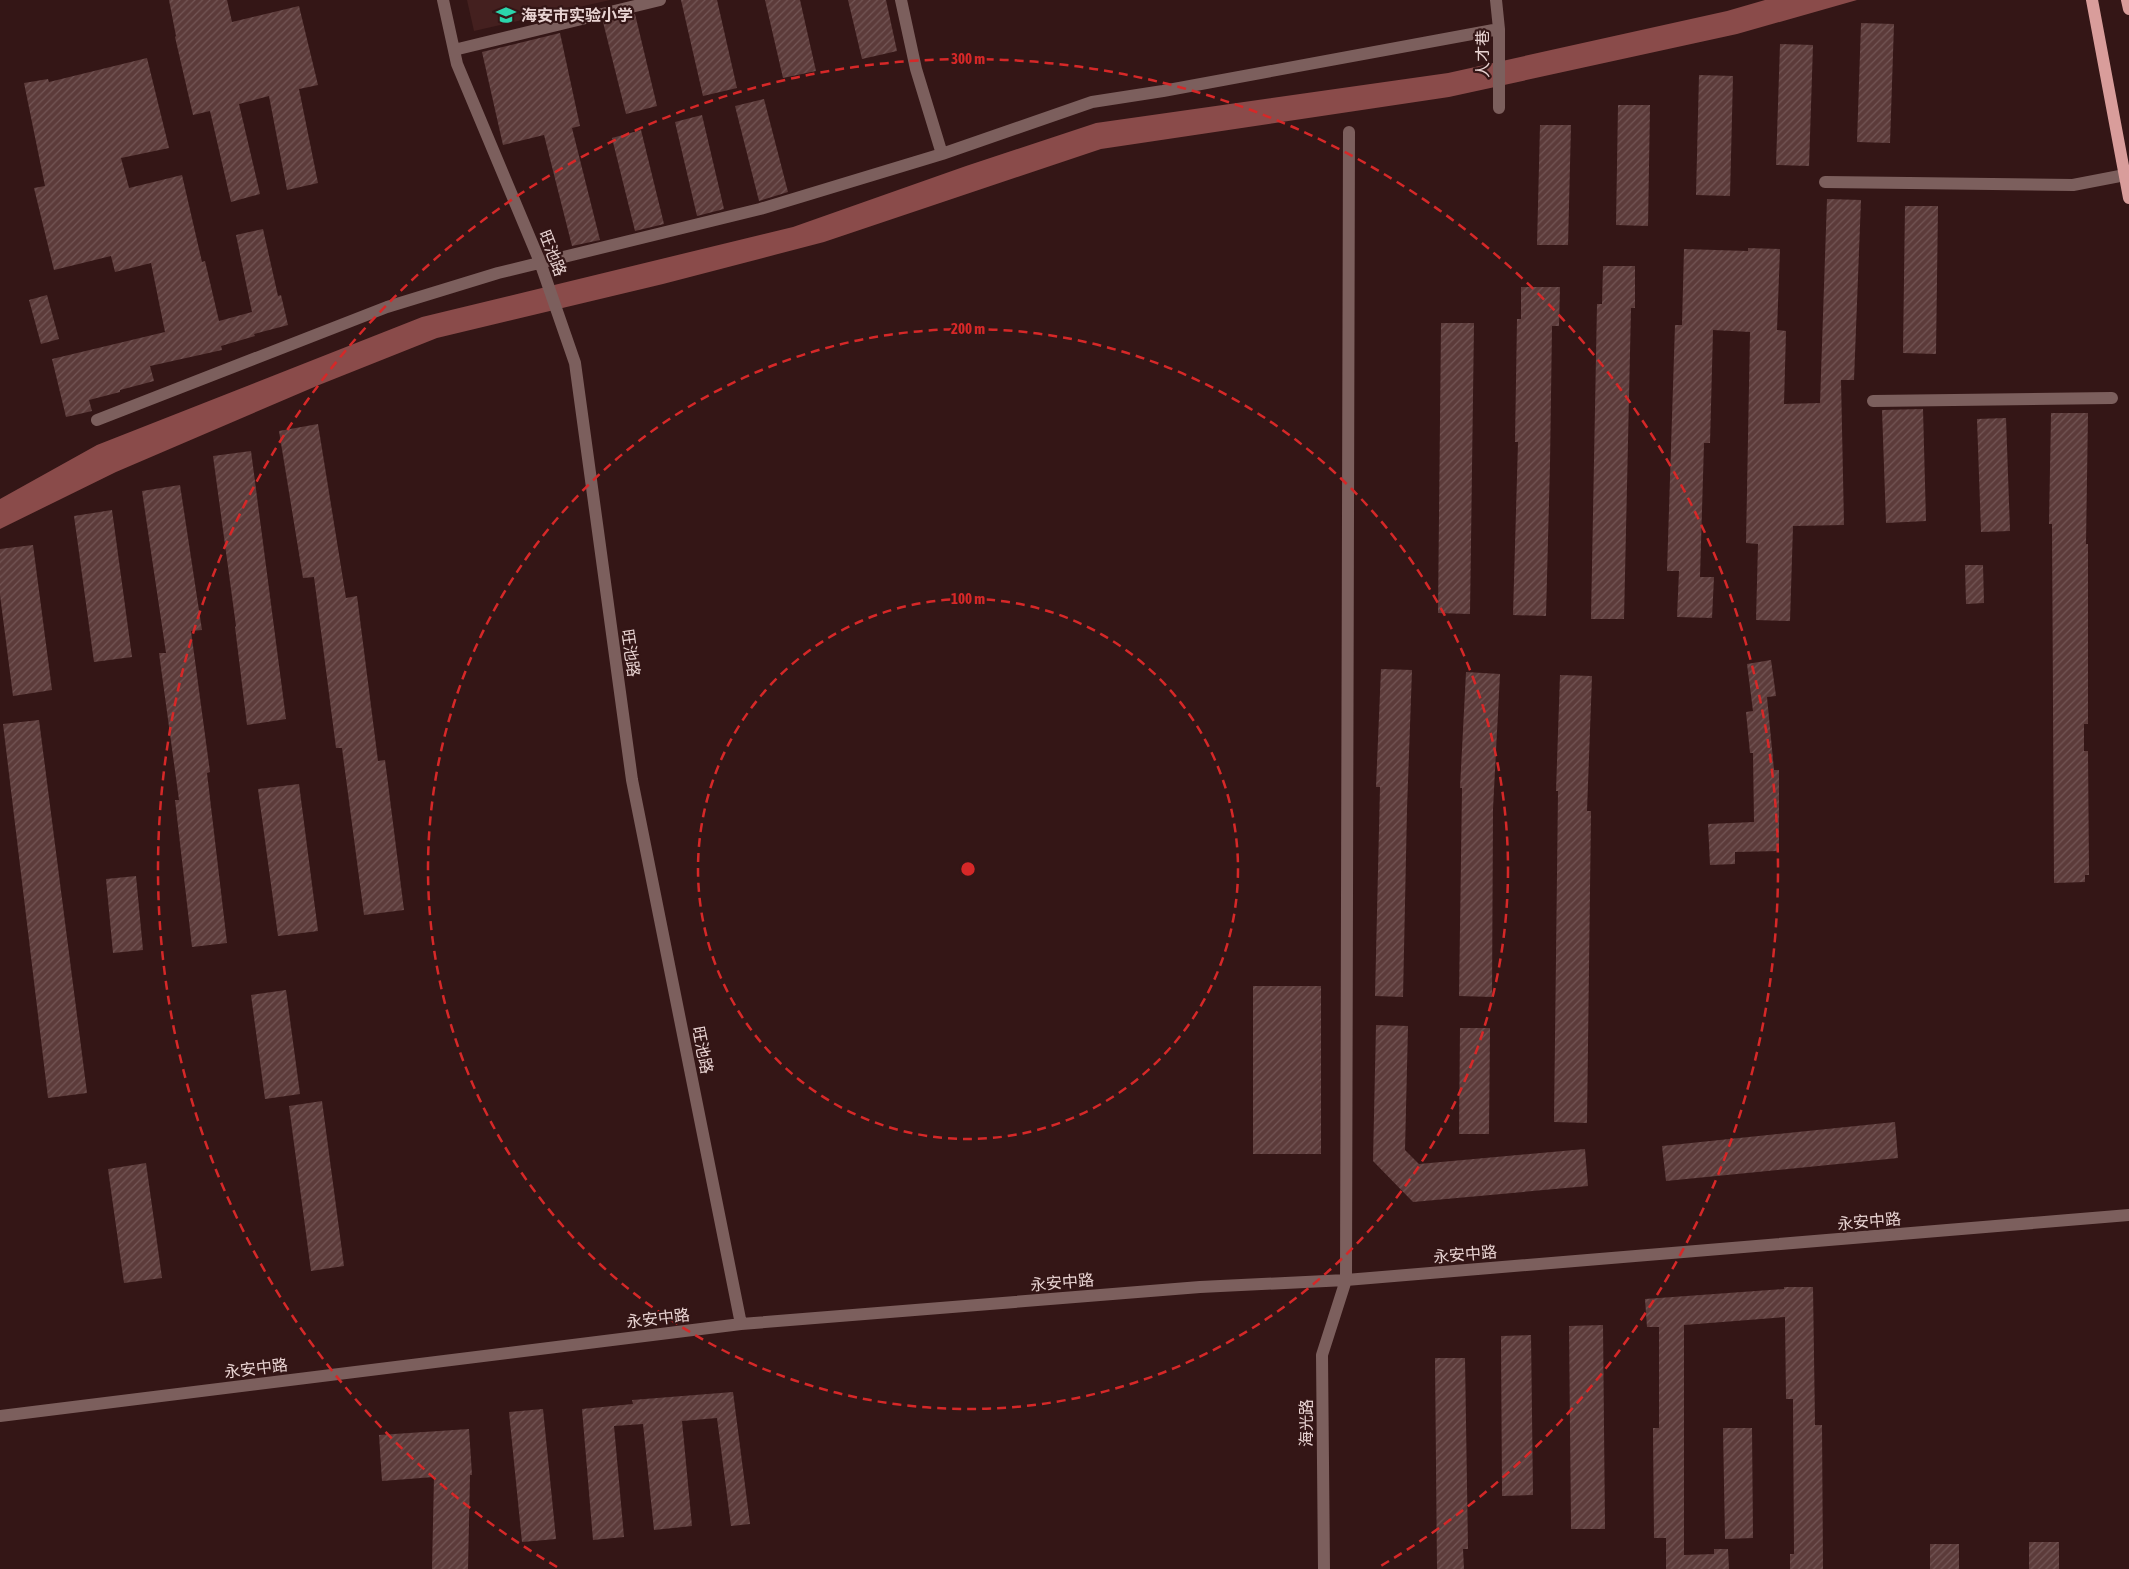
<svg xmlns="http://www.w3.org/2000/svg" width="2129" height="1569" font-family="'Asap Condensed','Noto Sans SC',sans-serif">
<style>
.built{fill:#44201f}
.water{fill:#8a4b4a}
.building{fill:url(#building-hatch)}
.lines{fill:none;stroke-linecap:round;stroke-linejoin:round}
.minor{stroke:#7c5f5d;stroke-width:12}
.major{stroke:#d99d9b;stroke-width:12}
.ring{fill:none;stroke:#d62828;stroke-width:2.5;stroke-dasharray:9 6}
.labels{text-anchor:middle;stroke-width:4.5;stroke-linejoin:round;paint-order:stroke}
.poi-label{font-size:16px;font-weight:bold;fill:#e9d4d3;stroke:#341616;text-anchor:start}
.street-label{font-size:16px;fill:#e9d4d3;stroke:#341616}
.centre{fill:#d62828;stroke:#341616;stroke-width:2.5}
.ring-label{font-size:15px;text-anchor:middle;font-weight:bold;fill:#d62828;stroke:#341616;stroke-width:4.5;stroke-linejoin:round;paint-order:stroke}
</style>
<defs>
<pattern id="building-hatch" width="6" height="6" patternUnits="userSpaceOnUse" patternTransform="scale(1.25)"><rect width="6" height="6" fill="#5c3b3a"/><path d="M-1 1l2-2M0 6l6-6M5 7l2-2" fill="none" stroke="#735656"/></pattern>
</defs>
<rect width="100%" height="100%" fill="#341616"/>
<path class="built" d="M467 0H610L474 31Z"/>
<path class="water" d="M1765 0H1857L1737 34 1449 97 1101 149 824 242 663 284 437 338 319 385 116 472 0 529V499L97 445 422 317 793 227 966 166 1096 123 1448 73 1727 11Z"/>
<path class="building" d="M169 0H227L232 22 299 6 318 85 299 89 318 183 287 190 269 96 239 104 260 194 231 202 210 111 193 115 175 37 176 36Z
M681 0H717L737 88 703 96Z
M765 0H800L816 71 783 78Z
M848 0H886L897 51 862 59Z
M635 14 657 106 626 114 603 22Z
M1861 23 1894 24 1890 143 1857 142Z
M560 33 580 126 572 128 600 240 572 246 544 135 503 145 482 52Z
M1780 44 1813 45 1809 166 1776 165Z
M147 58 169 148 121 158 129 188 182 175 202 262 205 261 219 321 252 312 236 235 263 229 278 296 281 295 288 325 254 334 255 336 221 346 222 350 150 366 154 381 120 390V392L89 400 92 411 66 417 52 359 165 332 151 263 115 272 111 256 54 270 34 188 45 186 24 83 48 79 49 82Z
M1699 75 1733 76 1730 196 1696 195Z
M764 99 788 192 759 201 735 106Z
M1618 105H1650L1648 226 1616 225Z
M702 115 724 209 697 216 675 122Z
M1540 125H1571L1568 245H1537Z
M641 130 664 224 635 231 612 138Z
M1827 199 1861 200 1854 380H1841L1844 525 1793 526 1790 621 1756 620 1758 544 1746 543 1750 332 1713 330 1710 443H1704L1700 577H1714L1712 618 1677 617 1679 571H1667L1675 325H1682L1684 249 1748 251V248L1780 249 1777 330 1786 331 1784 404 1820 403Z
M1905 206H1938L1936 354 1903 353Z
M1603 266H1635V308H1631L1624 619H1591L1597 304H1602Z
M1521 287H1560L1559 326H1552L1550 463 1546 616 1513 615 1518 442H1515L1517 319H1521Z
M47 295 59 339 41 344 29 300Z
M1441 323H1474L1470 614 1438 613Z
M1923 409 1926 521 1886 523 1882 410Z
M2051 413H2088L2086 544H2088V724H2084V751H2088L2089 875H2085V882L2054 883 2052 524H2049Z
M2006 418 2010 531 1981 532 1977 419Z
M318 424 346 598 357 596 378 761 385 760 404 910 364 915 342 748H336L314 577 303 578 279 431Z
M251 451 286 719 247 725 235 627 236 626 213 456Z
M180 485 202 630 191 631 210 772 207 773 227 943 192 947 175 800H179L159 653H166L142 491Z
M112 510 132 657 94 662 74 516Z
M33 545 52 690 13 696 0 595V549Z
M1965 565H1983L1984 603 1966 604Z
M1771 660 1776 696 1767 697 1774 770H1779V851L1735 852V864L1710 865 1708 824 1754 822 1753 753H1750L1746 712 1753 711 1747 664Z
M1381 669 1412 670 1407 809 1403 997 1375 996 1380 787H1376Z
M1466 672 1500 674 1493 809 1492 997 1459 996 1462 788H1460Z
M1560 675 1592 676 1587 811H1591L1587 1123 1554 1122 1558 791H1556Z
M39 720 87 1093 48 1098 3 724Z
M299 784 318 931 278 936 258 789Z
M136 876 143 950 113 953 106 879Z
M1253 986H1321V1154H1253Z
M286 990 300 1094 265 1099 251 995Z
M1376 1025 1408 1026 1405 1150 1419 1164 1585 1149 1588 1186 1413 1202 1373 1161Z
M1460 1028H1490L1489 1134H1459Z
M322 1101 344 1266 311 1271 289 1106Z
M1895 1122 1898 1158 1666 1181 1662 1146Z
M146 1163 162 1278 124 1283 108 1169Z
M1784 1287H1813L1815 1425H1822L1823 1569H1790V1554H1794L1793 1399H1786L1785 1317 1684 1325V1555L1714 1554V1549H1728L1729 1569H1666V1538H1654L1653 1428H1659V1327H1647L1645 1299 1784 1289Z
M1603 1325 1605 1529H1571L1569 1326Z
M1531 1335 1533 1495 1502 1496 1501 1336Z
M1435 1358H1465L1468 1549H1463L1464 1569H1437Z
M733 1392 750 1524 731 1526 717 1418 682 1421 692 1526 654 1530 643 1424 614 1426 624 1537 593 1540 582 1409 633 1404 632 1400Z
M543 1409 556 1539 522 1542 509 1412Z
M1723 1428H1752L1753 1538 1725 1539Z
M469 1429 472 1475H470L468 1569H432L434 1477 382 1481 379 1435Z
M2029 1542H2059V1569H2029Z
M1930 1544H1959V1569H1930Z"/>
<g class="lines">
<path class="minor" d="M443 0 457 64 540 262 575 363 632 780 741 1324
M901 0 916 69 942 154
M1496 0 1499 29V108
M454 50 660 0
M1825 182 2073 185 2125 175
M1873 401 2112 398
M97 420 387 307 498 273 760 209 942 154 1092 102 1163 91 1499 29
M0 1416 741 1324 1200 1287 1346 1280 2129 1215
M1324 1569 1322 1355 1346 1280 1349 132"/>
<path class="major" d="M2092 0 2129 198
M2127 0 2129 9"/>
</g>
<g class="ring">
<circle cx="968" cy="869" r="270"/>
<circle cx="968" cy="869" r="540"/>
<path d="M557 1567A810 810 0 1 1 1379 1567"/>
</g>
<defs>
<symbol id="school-bare" viewBox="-9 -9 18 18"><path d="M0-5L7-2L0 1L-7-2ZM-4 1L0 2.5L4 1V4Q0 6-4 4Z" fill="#2bd5ac" stroke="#341616" stroke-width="2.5" paint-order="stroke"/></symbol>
</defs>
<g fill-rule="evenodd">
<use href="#school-bare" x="492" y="1" width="28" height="28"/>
</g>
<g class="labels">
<g class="poi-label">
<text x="521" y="21">海安市实验小学</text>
</g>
<g class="street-label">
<text transform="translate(1482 54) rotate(-90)" y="6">人才巷</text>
<text transform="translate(553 253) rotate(69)" y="6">旺池路</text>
<text transform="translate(631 653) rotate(82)" y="6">旺池路</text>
<text transform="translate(703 1050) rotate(79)" y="6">旺池路</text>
<text transform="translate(1869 1221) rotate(-5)" y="6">永安中路</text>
<text transform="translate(1465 1254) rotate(-5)" y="6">永安中路</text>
<text transform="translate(1062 1282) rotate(-5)" y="6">永安中路</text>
<text transform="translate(658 1318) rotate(-7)" y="6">永安中路</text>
<text transform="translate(256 1368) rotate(-7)" y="6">永安中路</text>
<text transform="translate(1306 1423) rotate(-90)" y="6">海光路</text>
</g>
</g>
<circle cx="968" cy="869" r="8" class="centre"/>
<g class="ring-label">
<text x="968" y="64">300 m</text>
<text x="968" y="334">200 m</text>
<text x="968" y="604">100 m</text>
</g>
</svg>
